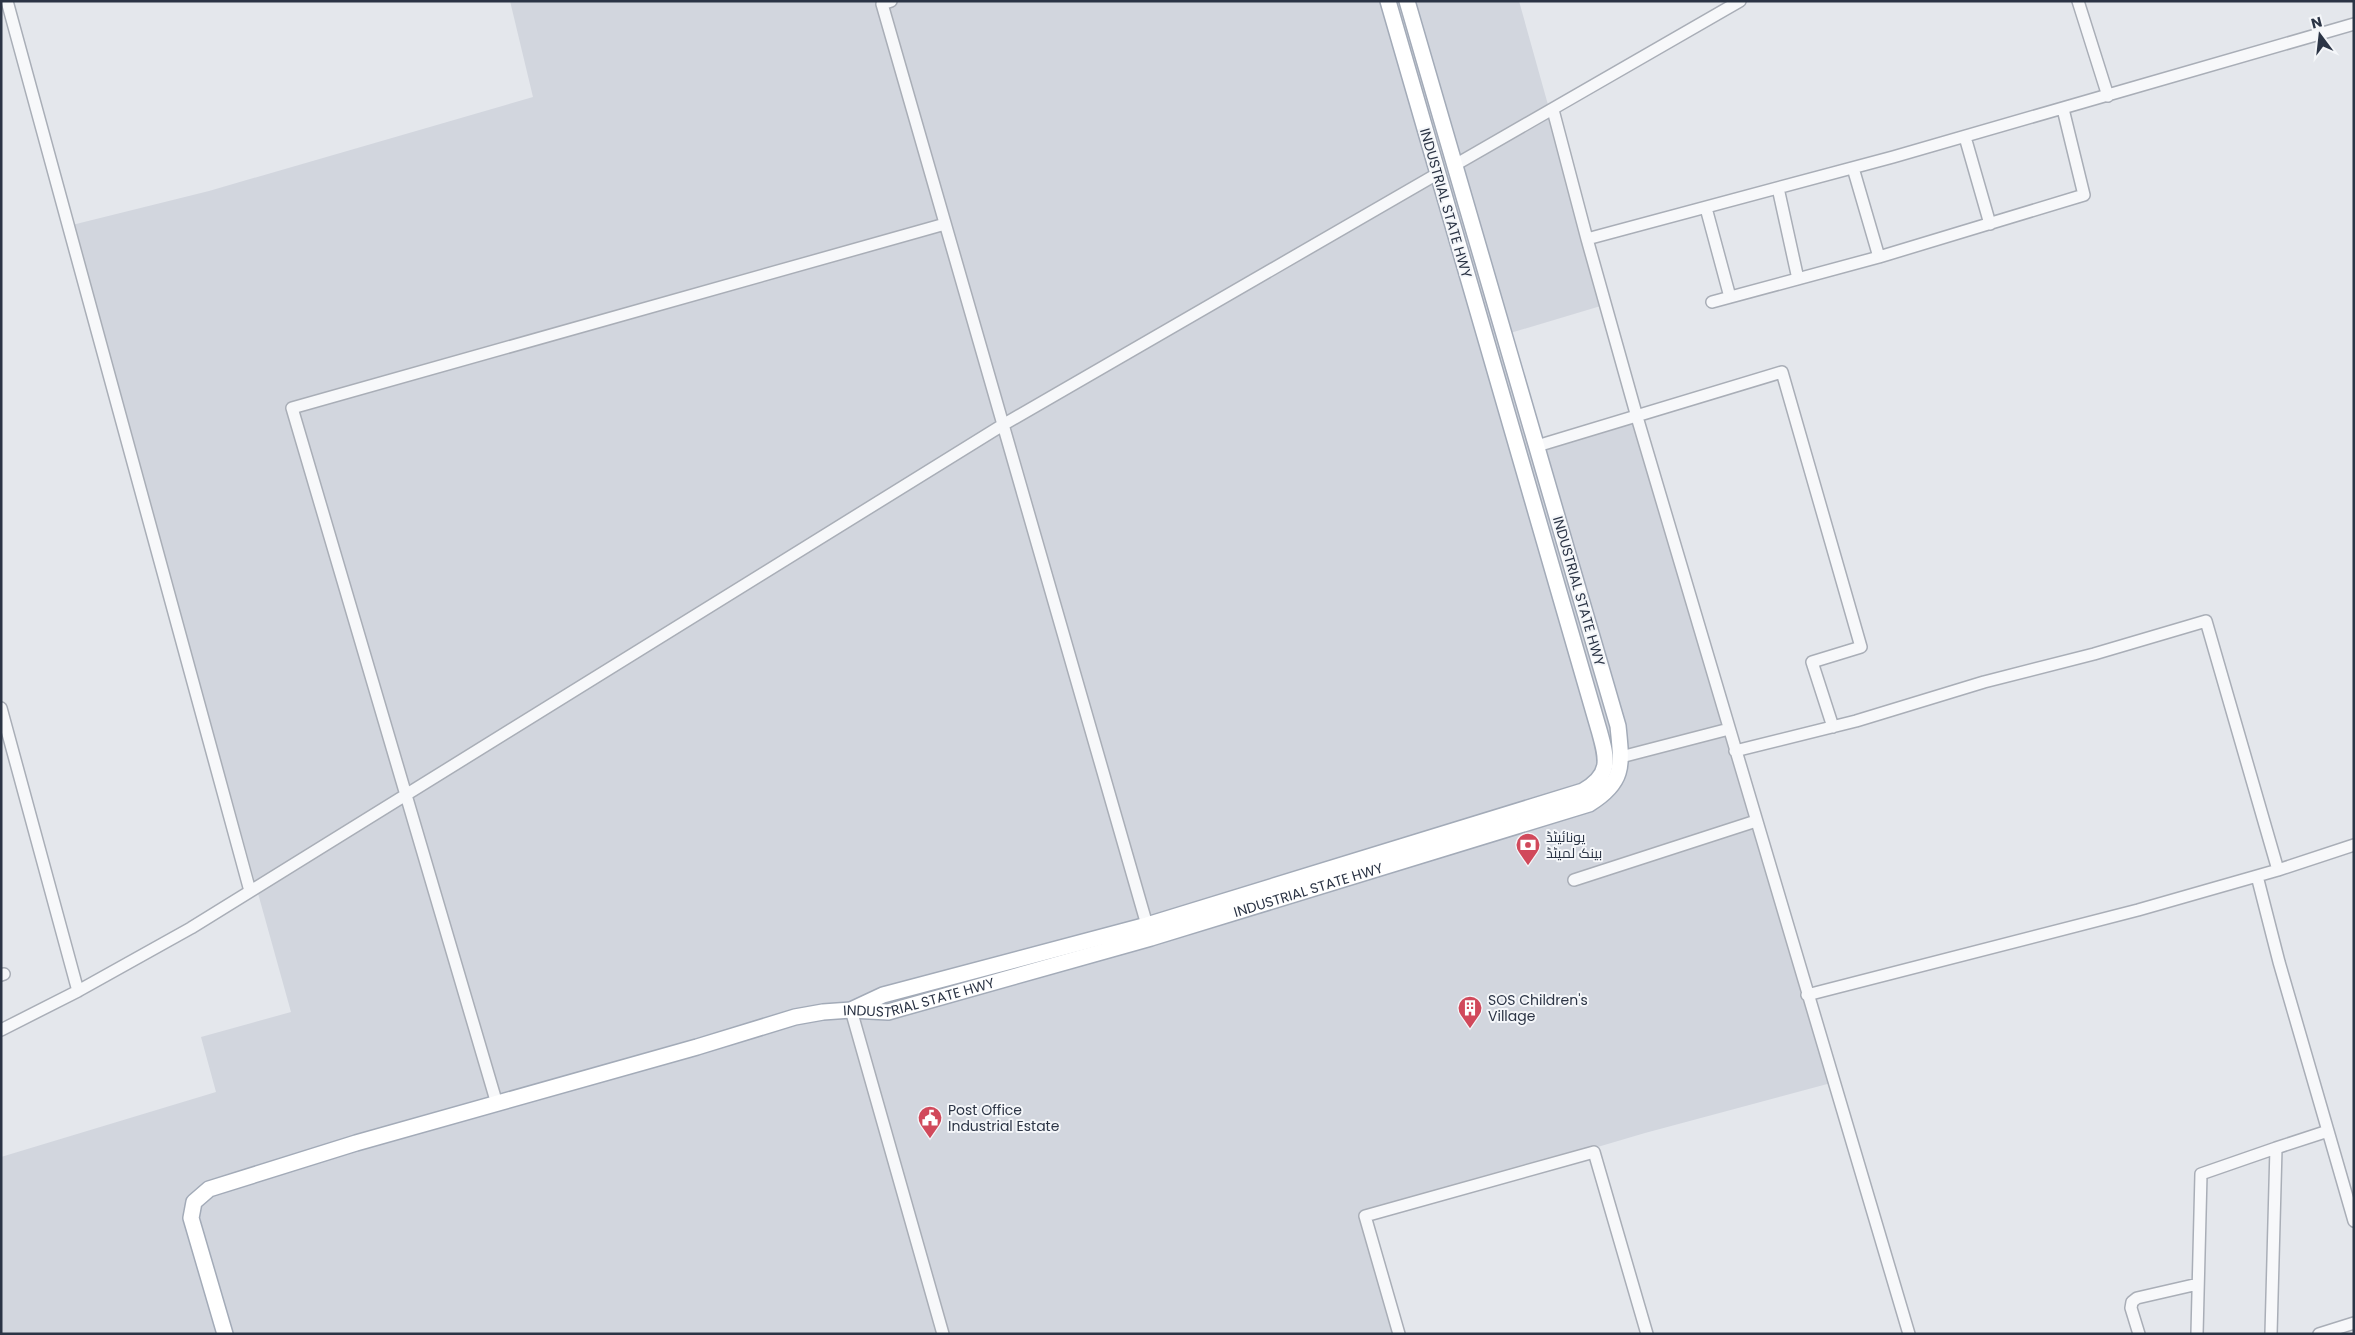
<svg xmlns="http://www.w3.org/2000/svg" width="2355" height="1335" font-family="Poppins,Cairo,sans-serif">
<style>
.built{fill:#d2d6de}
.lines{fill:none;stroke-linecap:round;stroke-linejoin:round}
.minor-casing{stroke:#a9aeb7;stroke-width:14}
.major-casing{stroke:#a3abb8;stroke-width:18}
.minor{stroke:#f7f8fa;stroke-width:11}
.major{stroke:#fff;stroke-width:15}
.labels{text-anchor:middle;stroke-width:4;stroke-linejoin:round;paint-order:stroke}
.street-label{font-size:14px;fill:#2b3445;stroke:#f4f6f9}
.poi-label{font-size:14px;fill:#2b3445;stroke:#f4f6f9;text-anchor:start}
</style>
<rect width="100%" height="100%" fill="#e4e7ec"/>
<path class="built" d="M510 1H1519L1604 305 1507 334 1540 447 1639 422 1831 1083 1645 1133 1371 1214 1404 1334H1V1157L216 1092 201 1037 291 1012 72 225 209 191 533 97Z"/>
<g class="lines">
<defs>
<path id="minor" d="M7 1 250 891
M891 1 882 4 1149 932
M2078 1 2108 96
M1553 110 1587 239 1893 157 2354 24
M1965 137 1990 224
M1455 165 1740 1
M1853 168 1879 257
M1778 188 1798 279
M1706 208 1730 297
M1587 239 1637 417 1909 1334
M1712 302 1879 257 2084 195 2063 109
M1537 446 1782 372 1861 647 1812 662 1833 727
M1 708 78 991
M1735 751 1856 721 1984 682 2094 654 2206 621 2278 870 2138 910 1807 995
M1621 757 1729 729
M2278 870 2354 845
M2257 876 2279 962 2328 1131
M1574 880 1756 821
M1 975 4 974
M851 1010 943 1334
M1 1030 78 991 191 928 1001 426 1437 174
M497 1104 292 408 945 224
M1399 1334 1365 1216 1594 1152 1647 1334
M2139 1334 2131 1308 2132 1302 2137 1298 2198 1284
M2197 1334 2201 1174 2276 1148
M2271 1334 2276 1148 2328 1131 2354 1221
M2319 1334 2354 1323"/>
<g id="major">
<path d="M853 1009 883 995 1147 925 1583 791C1612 774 1607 759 1599 730L1388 1"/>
<path id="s1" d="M225 1334 191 1218 194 1202 209 1189 356 1143 697 1047 795 1017 823 1012 851 1010 888 1012 1151 938 1589 804C1625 782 1622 765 1618 726L1407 1"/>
</g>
</defs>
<use href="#minor" class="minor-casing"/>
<use href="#major" class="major-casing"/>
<use href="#minor" class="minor"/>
<use href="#major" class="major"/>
</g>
<defs>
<symbol id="bank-pin" viewBox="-11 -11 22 30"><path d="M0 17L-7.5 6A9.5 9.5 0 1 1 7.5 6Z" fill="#d1495b" stroke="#f4f6f9"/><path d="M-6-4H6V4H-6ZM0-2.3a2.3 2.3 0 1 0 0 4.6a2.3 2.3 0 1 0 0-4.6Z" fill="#fff"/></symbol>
<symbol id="building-pin" viewBox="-11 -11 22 30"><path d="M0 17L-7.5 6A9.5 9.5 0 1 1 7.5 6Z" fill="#d1495b" stroke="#f4f6f9"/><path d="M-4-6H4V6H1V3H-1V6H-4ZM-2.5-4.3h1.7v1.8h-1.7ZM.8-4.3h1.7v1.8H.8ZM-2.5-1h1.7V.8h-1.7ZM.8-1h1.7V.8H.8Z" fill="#fff"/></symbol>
<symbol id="civic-pin" viewBox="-11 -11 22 30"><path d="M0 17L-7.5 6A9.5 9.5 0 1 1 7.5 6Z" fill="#d1495b" stroke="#f4f6f9"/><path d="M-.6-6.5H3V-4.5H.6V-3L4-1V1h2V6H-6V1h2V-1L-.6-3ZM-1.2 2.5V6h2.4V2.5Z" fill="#fff"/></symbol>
</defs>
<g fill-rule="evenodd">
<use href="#bank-pin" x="1514" y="831" width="28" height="38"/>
<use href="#building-pin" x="1456" y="994" width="28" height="38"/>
<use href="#civic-pin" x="916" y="1104" width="28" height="38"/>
</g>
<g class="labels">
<g class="street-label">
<text transform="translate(1446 203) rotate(74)" y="5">INDUSTRIAL STATE HWY</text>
<text transform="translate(1579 591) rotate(74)" y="5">INDUSTRIAL STATE HWY</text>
<text dy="5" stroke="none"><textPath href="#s1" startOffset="1299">INDUSTRIAL STATE HWY</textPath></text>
<text dy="5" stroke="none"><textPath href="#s1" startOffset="894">INDUSTRIAL STATE HWY</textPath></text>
</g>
<g class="poi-label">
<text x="1546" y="842">یونائیٹڈ<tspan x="1546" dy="16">بینک لمیٹڈ</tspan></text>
<text x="1488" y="1005">SOS Children's<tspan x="1488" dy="16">Village</tspan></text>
<text x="948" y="1115">Post Office<tspan x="948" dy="16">Industrial Estate</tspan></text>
</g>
</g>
<rect width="2355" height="1335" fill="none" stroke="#2b3445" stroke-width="5"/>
<g transform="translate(2320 35) rotate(345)" stroke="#f4f6f9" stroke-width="4" paint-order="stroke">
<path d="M0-4L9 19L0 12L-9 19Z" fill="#2b3445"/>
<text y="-8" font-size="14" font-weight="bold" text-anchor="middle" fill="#2b3445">N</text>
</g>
</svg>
